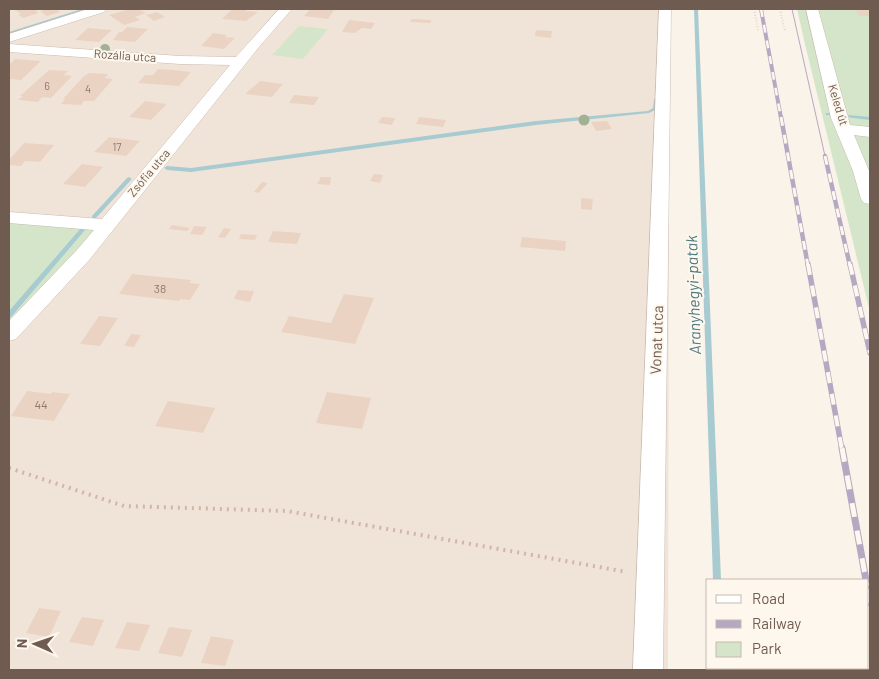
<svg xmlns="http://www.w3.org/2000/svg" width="879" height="679" font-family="Barlow,sans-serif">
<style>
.residential{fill:#f0e4d8}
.green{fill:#d5e5c9}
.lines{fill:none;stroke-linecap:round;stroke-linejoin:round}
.stream{fill:#a7cbd1;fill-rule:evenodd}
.building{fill:#ebd3c4}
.minor-casing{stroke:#cabbb0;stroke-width:1}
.path-far1{stroke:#d0b6a7;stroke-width:2;stroke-dasharray:0.5 2.5;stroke-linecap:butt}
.path{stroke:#d0b6a7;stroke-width:4;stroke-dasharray:2 5;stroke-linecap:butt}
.minor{fill:#fff;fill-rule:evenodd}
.tram{stroke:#b5a8c2;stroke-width:1}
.rail-far3-casing{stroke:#b5a8c2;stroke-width:4}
.rail-far2-casing{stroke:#b5a8c2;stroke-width:4.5}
.rail-far1-casing{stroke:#b5a8c2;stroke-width:5.5}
.rail-casing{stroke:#b5a8c2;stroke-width:7}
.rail-far3{stroke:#fdf7ee;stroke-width:2.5;stroke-dasharray:8;stroke-linecap:butt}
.rail-far2{stroke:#fdf7ee;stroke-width:3;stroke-dasharray:9;stroke-linecap:butt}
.rail-far1{stroke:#fdf7ee;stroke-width:4;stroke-dasharray:11;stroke-linecap:butt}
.rail{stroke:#fdf7ee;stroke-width:5;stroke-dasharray:14;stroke-linecap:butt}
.tree{fill:#a3b093}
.labels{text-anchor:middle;stroke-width:4;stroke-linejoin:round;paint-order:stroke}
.far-number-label{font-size:11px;fill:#8f796d}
.far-street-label{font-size:12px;fill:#705b50;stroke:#fdf7ee}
.number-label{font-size:12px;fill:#8f796d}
.street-label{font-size:15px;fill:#705b50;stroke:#fdf7ee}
.water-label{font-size:16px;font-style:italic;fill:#4c7980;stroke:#fdf7ee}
</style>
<rect width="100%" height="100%" fill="#faf3e9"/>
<path class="residential" d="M9 9H666L669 241 668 670H9V336L106 225 9 217Z"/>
<path class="green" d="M797 9H870V312L804 40Z
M299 26 328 29 303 59 272 55Z
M9 217 107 225 9 336Z"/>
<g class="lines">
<path class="stream" d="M82 9H87L9 34V32Z
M694 9H698L721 580H713Z
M654 99 658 100 657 109 649 113 536 125 191 172 167 170 164 168 167 166 191 168 536 121 648 111 653 108Z
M826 113 870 117V120L828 115H826Z
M129 177 132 179 131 180 96 218H92V216L127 178Z
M83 227 86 229 85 230 11 317H9V311L81 228Z
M715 668H725V670H715Z"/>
</g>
<path class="building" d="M14 9H35L38 13 23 18 18 15 21 14Z
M49 9H55L60 12 47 16 40 11Z
M130 9H138L146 13 135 17 140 20 124 25 109 15Z
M232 9H247L246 11 258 12 246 21 222 19Z
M310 9H317L334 10 328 19 304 16Z
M856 9 870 10V16H859Z
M157 12 165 17 154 21 146 15Z
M412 19 432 20 430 23 410 22Z
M349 20 375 23 371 29 362 28 355 33 342 32Z
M127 27 148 29 135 42 113 40 119 32H122Z
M88 28 112 30 99 42 75 40Z
M536 30 552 31 551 38 535 36Z
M213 33 227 35 225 37 235 38 224 49 201 46Z
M15 59 41 61 21 80 9 79V65Z
M158 69 173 70 191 72 179 86 138 83 145 75H153Z
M49 70 68 71 64 75 72 76 51 98 42 97 38 102 18 100 23 96H20Z
M89 73 108 74 105 78 113 79 94 101H84L81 105 61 104 65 99H63L83 77Z
M260 81 283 84 272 97 245 94Z
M294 95 319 97 314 105 289 103Z
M145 101 167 104 151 120 129 117Z
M382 117 395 118 392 125 378 123Z
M419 117 446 120 443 127 416 124Z
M607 121 612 129 596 131 591 122Z
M109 137 140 141 126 156 94 152Z
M24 143 54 145 40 162 25 161 21 166 9 165V160Z
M82 164 103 167 85 187 63 184Z
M374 174 383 175 380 183 370 181Z
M321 177H331L330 185 317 184Z
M262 182 268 183 259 193 254 192Z
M581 198 593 199 592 210 581 209Z
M172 225 190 228 187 231 169 229Z
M194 226 207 227 202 235 190 234Z
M224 228 231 229 225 238 218 237Z
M273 231 301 233 297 244 268 242Z
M241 234 257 235 255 240 239 239Z
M522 237 566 241 565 251 520 247Z
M132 274 191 280 190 283 200 284 190 300 180 299 179 301 119 294Z
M238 290 254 291 250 302 234 299Z
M344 294 374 298 355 344 281 332 289 316 331 323Z
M99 316 118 318 100 346 80 344Z
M131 334 141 335 134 347 124 346Z
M27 391 51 394 52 392 70 394 54 421 11 416Z
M327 392 371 398 362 429 316 423Z
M168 401 215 408 203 433 155 426Z
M39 608 61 611 49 637 26 633Z
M82 617 104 620 93 646 69 642Z
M127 622 150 625 139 651 115 648Z
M169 627 192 630 182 657 158 653Z
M211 636 234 640 225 666 201 663Z"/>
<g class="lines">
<defs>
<path id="minor" d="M88 9H106L104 12 9 42V34Z
M279 9H292L259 47 90 259 16 339 9 341V321L76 251 94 230 9 223V212L102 219 230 65 180 64 9 52V44L180 56 236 57Z
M659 9H671L663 670H633Z
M806 9H818L850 125 870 127V137L854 135 870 173V204L864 203 861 199 853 171 831 118Z"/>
</defs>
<use href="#minor" class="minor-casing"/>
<path class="path-far1" d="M754 9 758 30
M780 9 785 32"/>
<path class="path" d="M9 468 124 506 287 511 627 572"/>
<use href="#minor" class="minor"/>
<path class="tram" d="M792 9 825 156"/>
<defs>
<path id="rail-far3" d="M761 9 781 118"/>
<path id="rail-far2" d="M781 117 808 266
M825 156 850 266"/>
<path id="rail-far1" d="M808 264 842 450
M850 264 870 353"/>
<path id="rail" d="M842 448 866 580
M868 589 870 603"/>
</defs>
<use href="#rail-far3" class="rail-far3-casing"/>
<use href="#rail-far2" class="rail-far2-casing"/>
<use href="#rail-far1" class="rail-far1-casing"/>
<use href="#rail" class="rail-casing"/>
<use href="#rail-far3" class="rail-far3"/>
<use href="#rail-far2" class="rail-far2"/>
<use href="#rail-far1" class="rail-far1"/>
<use href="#rail" class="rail"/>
</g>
<g class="tree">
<circle cx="105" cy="49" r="5"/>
<circle cx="584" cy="120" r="5.5"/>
</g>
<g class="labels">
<g class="far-number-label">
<text x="47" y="90">6</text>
<text x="88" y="93">4</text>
<text x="117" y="151">17</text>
</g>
<g class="far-street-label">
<text transform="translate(125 56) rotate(4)" y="4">Rozália utca</text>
<text transform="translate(838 105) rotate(73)" y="4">Keled út</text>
<text transform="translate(149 173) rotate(-50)" y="4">Zsófia utca</text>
</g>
<g class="number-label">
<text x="160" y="293">38</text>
<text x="41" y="409">44</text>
</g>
<g class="street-label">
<text transform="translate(657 340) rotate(-88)" y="5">Vonat utca</text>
</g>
<g class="water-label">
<text transform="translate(693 295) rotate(-92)" y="6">Aranyhegyi-patak</text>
</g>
</g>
<rect width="879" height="679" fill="none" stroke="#705b50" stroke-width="20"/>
<rect x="706" y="579" width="162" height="90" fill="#fdf7ee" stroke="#c5b9af"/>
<rect x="716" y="595" width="25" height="8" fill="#ffffff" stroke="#c5b9af"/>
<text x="752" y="604" font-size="15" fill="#705b50">Road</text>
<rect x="716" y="620" width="25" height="8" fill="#b5a8c2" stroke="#c5b9af"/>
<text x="752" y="629" font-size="15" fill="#705b50">Railway</text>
<rect x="716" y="642" width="25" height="15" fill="#d5e5c9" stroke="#c5b9af"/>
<text x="752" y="654" font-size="15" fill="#705b50">Park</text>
<g transform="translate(35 644) rotate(272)" stroke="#fdf7ee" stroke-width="4" paint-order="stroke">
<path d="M0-4L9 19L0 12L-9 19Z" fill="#705b50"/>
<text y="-8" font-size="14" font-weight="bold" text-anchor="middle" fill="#705b50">N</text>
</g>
</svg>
